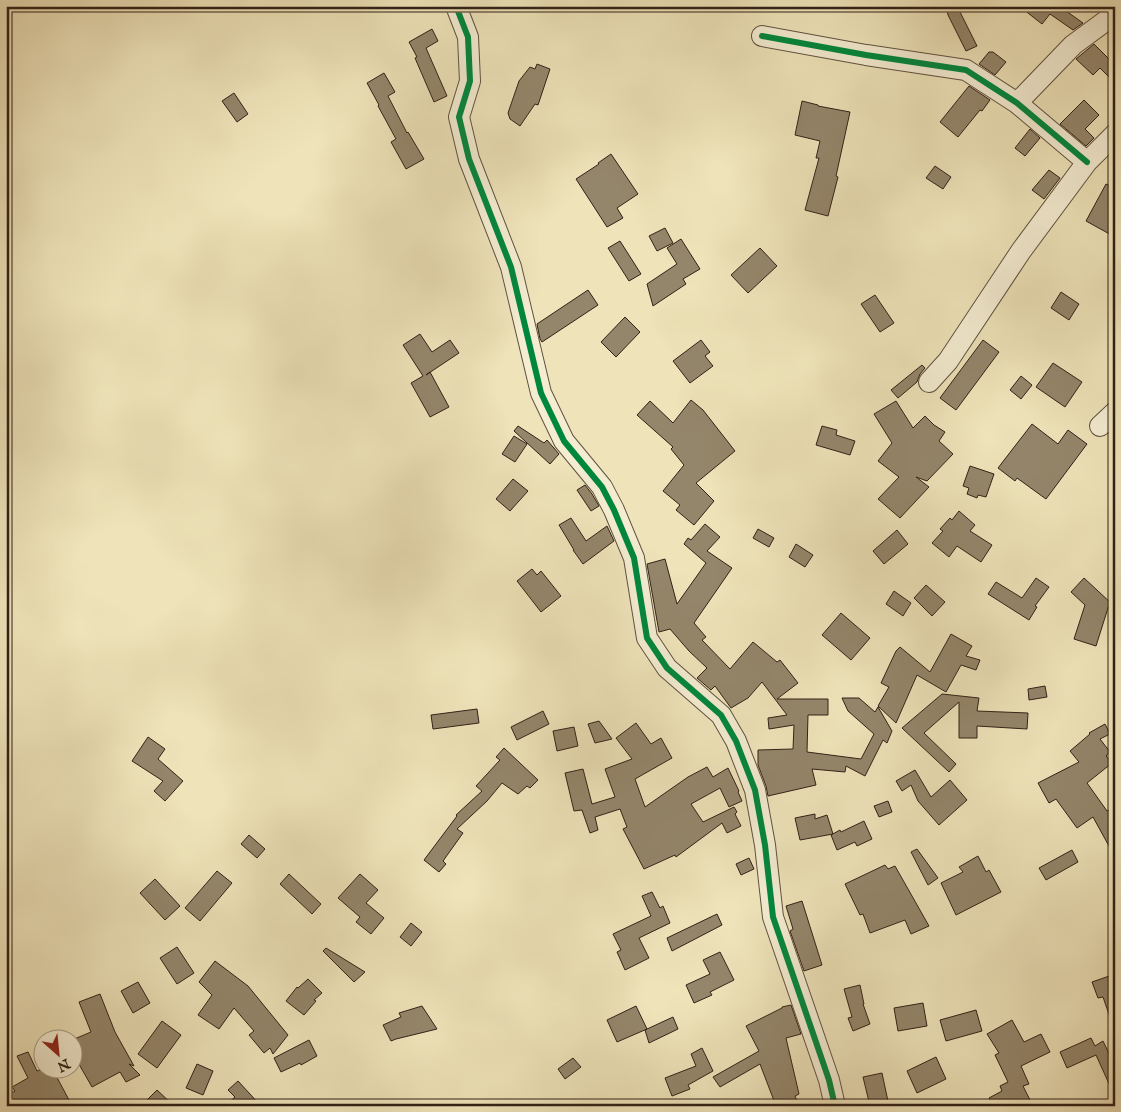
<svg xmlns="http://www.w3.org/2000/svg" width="1121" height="1112" font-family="'IM FELL English',serif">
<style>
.building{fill:#94866b;stroke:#322117}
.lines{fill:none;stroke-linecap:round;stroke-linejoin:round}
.minor-casing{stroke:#615240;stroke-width:22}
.minor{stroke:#f4edd2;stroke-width:20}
.cycleway-casing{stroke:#f4edd2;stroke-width:9}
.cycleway{stroke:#00873e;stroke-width:6}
</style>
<rect width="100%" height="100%" fill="#eee3b9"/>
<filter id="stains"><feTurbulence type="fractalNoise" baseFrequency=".004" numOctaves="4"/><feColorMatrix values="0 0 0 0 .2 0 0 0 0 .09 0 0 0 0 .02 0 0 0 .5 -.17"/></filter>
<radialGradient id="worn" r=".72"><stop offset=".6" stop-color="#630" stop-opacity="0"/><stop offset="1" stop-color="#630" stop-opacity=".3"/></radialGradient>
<path class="building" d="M946 6H957L977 46 966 51 948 15Z
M1019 6H1059L1083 23 1073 30 1050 14 1042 24Z
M432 29 438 41 426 48 447 96 434 102 415 58 417 57 409 42Z
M1094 44 1115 65V83L1100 68 1093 75 1076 59Z
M989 52H993L1006 62 995 75 979 64Z
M537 64 550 69 538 105 535 104 520 126 510 119 508 113 519 81 530 67 535 69Z
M384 73 395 92 388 96 407 133 408 132 424 159 406 169 391 142 396 139 378 106 379 105 367 83Z
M969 86 990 100 982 111 980 110 958 137 940 122Z
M234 93 248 114 237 122 222 101Z
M1084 100 1099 115 1085 129 1094 138 1086 146 1060 124Z
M802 101 818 105V106L850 112 836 176 838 177 828 216 805 210 819 158H816L820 141 795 135Z
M1030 129 1040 138 1025 156 1015 148Z
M611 154 638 194 617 208 623 218 607 227 576 179 599 164 598 163Z
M935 166 951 177 943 189 926 178Z
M1049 170 1060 178 1044 199 1032 190Z
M1106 184 1115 188V237L1086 221Z
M665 228 673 243 657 251 649 236Z
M681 239 700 269 683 279 686 284 653 306 647 284 677 264 667 248Z
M620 241 641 274 629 281 608 248Z
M760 248 777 266 748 293 731 275Z
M588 290 598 305 542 342 540 339 537 324Z
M1061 292 1079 304 1069 320 1051 308Z
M875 295 894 323 880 332 861 304Z
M625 317 640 332 616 357 601 342Z
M420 334 432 352 450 340 459 353 426 375 430 372 449 407 430 417 411 383 423 376 403 345Z
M701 340 710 352 705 356 713 366 690 383 673 361Z
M983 340 999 352 956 410 940 398Z
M1053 363 1082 382 1065 407 1036 387Z
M922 365 925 368 920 374 918 379 917 382 898 398 891 390Z
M1021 376 1032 385 1021 399 1010 390Z
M691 400 703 410 735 451 696 483 714 501 694 525 676 510 680 505 663 491 684 465 671 449 673 447 637 415 650 401 673 423Z
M896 401 913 428 925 416 934 425 945 432 939 441 953 454 927 481 916 477 929 487 900 518 878 499 899 477 878 461 892 443 874 414Z
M1032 424 1058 444 1068 430 1087 444 1046 499 1017 478 1015 481 998 468Z
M518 426 544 443 547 440 559 454 550 464 514 431Z
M822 426 837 430 836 435 855 441 850 455 816 445Z
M514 436 527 444 515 462 502 454Z
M970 466 994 474 986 497 978 495 977 498 967 494 969 488 963 486Z
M513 479 528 491 510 511 496 499Z
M585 485 592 494 599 506 591 511 577 490Z
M959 511 975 525 970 531 992 545 981 562 957 546 949 557 932 543 943 531 940 529 950 518 952 520Z
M571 518 586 541 607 526 614 541 583 564 573 550H574L559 525Z
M705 524 720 537 707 551 732 568 694 623 706 637 702 640 730 669 753 642 777 662 780 660 798 683 777 699H828V715H808L807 752 861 759 874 734 848 711 842 698H859L875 712 878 707 892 731 887 743 883 740 865 776 846 766 845 772 812 769 816 785 768 796 766 786 758 765V750L793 749 794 725 769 729 768 718 787 715 762 682 748 698 731 708 715 686 711 690 697 678 707 668 689 651 670 629 659 632 647 564 665 559 677 604 706 563 684 544 688 538 691 540Z
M758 529 774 538 769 547 753 538Z
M897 530 908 544 884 564 873 551Z
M796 544 813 555 805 567 789 557Z
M532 569 537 575 541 571 561 596 541 612 517 581Z
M1036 578 1049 587 1035 606 1037 607 1029 620 988 594 996 582 1022 598Z
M1084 578 1112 604 1108 608 1096 646 1074 639 1085 605 1071 592Z
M926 585 945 602 932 616 914 598Z
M894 591 911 603 903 616 886 604Z
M841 613 870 638 851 660 822 635Z
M951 634 972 646 966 656 980 660 976 670 961 665 946 692 917 675 896 723 878 706 889 687 881 683 896 651 900 647 930 672Z
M1045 686 1047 697 1029 700 1028 689Z
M942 694 979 698 977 711 1028 713 1027 729 977 726V738H959V702L924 733 956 764 949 772 902 728Z
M477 709 479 723 433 729 431 715Z
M543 711 549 724 517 740 511 727Z
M599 721 612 739 595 743 588 724Z
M636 723 651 744 661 738 672 758 635 779 645 807 688 777 707 767 713 777 728 768 739 791 738 792 742 801 729 807 720 788 691 804 703 822 734 807 737 812 735 814 741 826 727 833 722 823 676 857 675 855 644 869 623 829 627 827 620 809 595 817 598 830 590 833 582 810 574 811 565 773 583 769 592 804 615 797 605 769 632 759 616 738Z
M1105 724 1110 734 1100 739 1110 752 1106 756 1112 763 1087 783 1107 811 1115 807V857L1093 817 1077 828 1056 799 1049 803 1038 783 1079 762 1070 751 1090 734 1089 733Z
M574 727 578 746 557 751 553 731Z
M148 737 165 749 158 759 183 781 165 801 154 791 163 781 132 761Z
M504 748 538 780 530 788 527 786 518 794 502 783 487 801 457 829 463 833 443 861 446 864 439 872 424 860 457 816 456 815 482 791 476 786 500 760 496 757Z
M915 770 931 797 950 780 967 800 939 825 918 801 911 785 902 791 896 781Z
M888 801 892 812 879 817 874 806Z
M815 814V819L827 815 833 834 800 840 795 818Z
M864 821 872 839 857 846 855 842 837 850 831 835 840 830 841 832Z
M249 835 265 849 257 858 241 844Z
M917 849 938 878 928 885 911 852Z
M1072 850 1078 862 1046 880 1039 868Z
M978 856 986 872 989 870 1001 892 956 915 941 883 963 872 959 867Z
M749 858 754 869 741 875 736 864Z
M885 865 888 869 895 866 929 926 911 934 905 920 870 933 863 914 860 915 845 884Z
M217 871 232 883 200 921 185 908Z
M289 874 321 904 312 914 280 884Z
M360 874 378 890 366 903 384 918 371 934 356 922 360 917 338 898Z
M155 879 180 906 165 920 140 893Z
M652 892 660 908 663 906 670 923 639 938 649 958 625 970 617 952 621 950 613 934 651 916 642 896Z
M802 901 822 965 804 971 790 931 793 929 786 906Z
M717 914 722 925 672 951 667 938Z
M411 923 422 932 411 946 400 937Z
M177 947 194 973 177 984 160 958Z
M326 948 365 972 354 982 323 951Z
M720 952 734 980 710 992 712 995 694 1003 686 985 710 974 703 960Z
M215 961 248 986 288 1035 273 1054 270 1048 264 1053 249 1035 254 1031 234 1008 219 1029 198 1015 212 995 199 982Z
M1115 974V1026H1113L1103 997 1098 998 1092 982Z
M308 979 322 993 314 1000 316 1001 304 1015 286 1001 297 987 298 988Z
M138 982 150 1003 133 1013 121 991Z
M860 985 864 1004H863L870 1024 853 1031 848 1018 852 1017 844 989Z
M100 994 115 1032 134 1066 129 1064 140 1075 126 1082 120 1072 92 1087 72 1052V1040L91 1032 79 1002Z
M923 1003 927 1026 898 1031 894 1008Z
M791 1005 801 1034 786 1038 799 1094 795 1096 799 1106H776L760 1064 720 1087 713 1077 759 1051 746 1026 782 1008V1007Z
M422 1006 437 1029 396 1039 391 1041 383 1025 401 1017 399 1013Z
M636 1006 647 1029 617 1042 607 1020Z
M976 1010 982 1031 946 1041 940 1020Z
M673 1017 678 1029 649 1043 645 1030Z
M1012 1020 1024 1042 1041 1034 1050 1052 1021 1066 1029 1084 1023 1086 1033 1106H993L989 1098 1002 1091 1000 1086 1008 1082 995 1055 999 1053 987 1034Z
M162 1021 181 1035 157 1068 138 1054Z
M1091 1038 1095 1046 1103 1041 1115 1066V1097L1096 1055 1067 1068 1060 1052Z
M309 1040 317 1056 301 1065 300 1063 281 1072 274 1058Z
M702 1048 713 1071 688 1085 690 1089 672 1096 665 1078 696 1066 691 1054Z
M28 1052 37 1071 39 1070H53L69 1100 59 1106H6V1096L15 1091 12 1087 28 1078 17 1056Z
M936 1057 946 1079 917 1093 907 1071Z
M573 1058 581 1067 565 1079 558 1069Z
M197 1064 213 1071 203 1095 186 1088Z
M882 1073 889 1106H870L863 1077Z
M238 1081 261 1106H225L235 1097 228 1090Z
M157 1090 174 1106H141Z"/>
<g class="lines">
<defs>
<path id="minor" d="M456 6 468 37 470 81 459 117 469 159 511 267 541 393 564 441 602 487 614 510 634 558 647 638 667 668 721 715 736 741 755 790 765 845 773 917 829 1080 835 1106
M762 36 866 55 966 70 1017 103 1087 162
M1017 103 1073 45 1115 14
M929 382 948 361 1021 251 1087 162 1115 134
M1100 426 1115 412"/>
</defs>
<use href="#minor" class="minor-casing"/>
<use href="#minor" class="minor"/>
<defs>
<path id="cycleway" d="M456 6 468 37 470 81 459 117 469 159 511 267 541 393 564 441 602 487 614 510 634 558 647 638 667 668 721 715 736 741 755 790 765 845 773 917 829 1080 835 1106
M762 36 866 55 966 70 1017 103 1087 162"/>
</defs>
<use href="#cycleway" class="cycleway-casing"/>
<use href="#cycleway" class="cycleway"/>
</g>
<rect width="1121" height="1112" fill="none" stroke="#eee3b9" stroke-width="25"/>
<rect x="8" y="8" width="1106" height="1097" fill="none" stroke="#322117" stroke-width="2.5"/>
<rect x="12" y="12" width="1096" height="1087" fill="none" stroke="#322117"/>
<g transform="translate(58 1054) rotate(153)"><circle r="24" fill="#f4edd2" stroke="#a69b87"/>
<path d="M0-4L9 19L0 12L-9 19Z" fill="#8f2418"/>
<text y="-8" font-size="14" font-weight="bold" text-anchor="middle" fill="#322117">N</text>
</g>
<rect width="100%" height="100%" filter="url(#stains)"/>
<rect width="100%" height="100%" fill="url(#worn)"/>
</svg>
